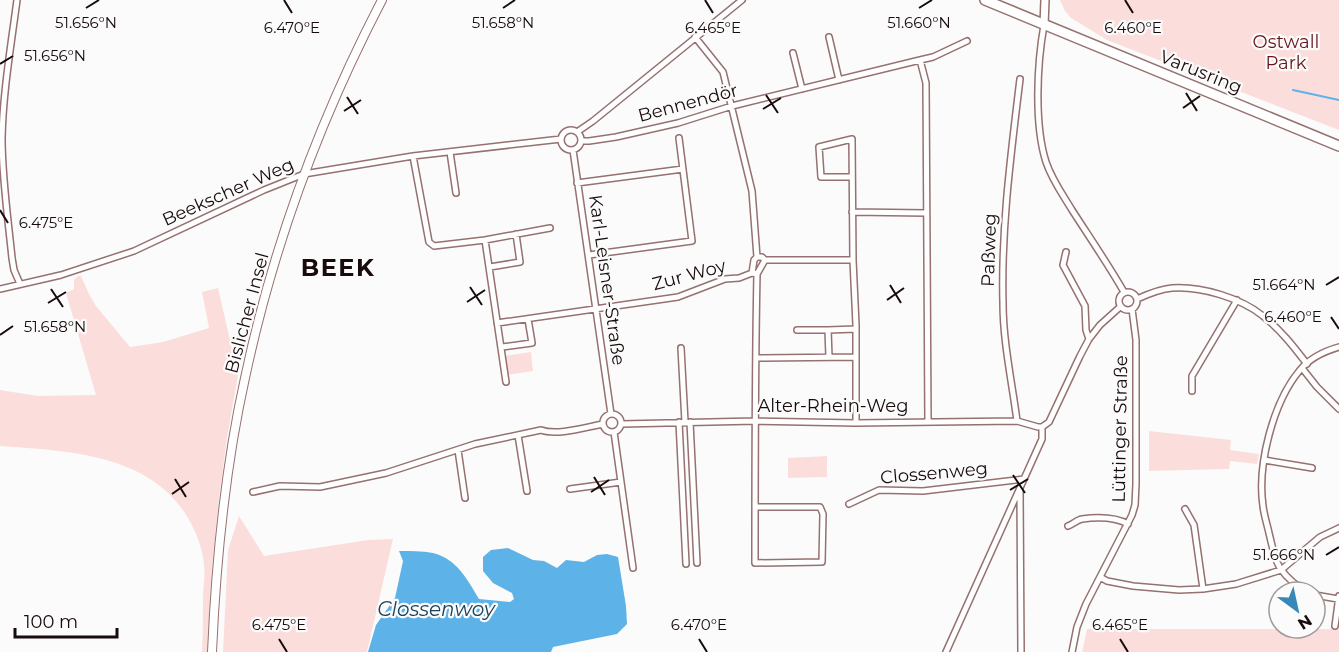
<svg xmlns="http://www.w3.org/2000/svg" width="1339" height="652" font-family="Montserrat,sans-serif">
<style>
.green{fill:#fbdedc}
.water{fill:#5db2e8}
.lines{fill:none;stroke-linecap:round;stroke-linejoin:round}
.stream{stroke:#5db2e8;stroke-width:2}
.minor-casing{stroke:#95716f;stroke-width:8}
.tertiary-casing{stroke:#95716f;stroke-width:10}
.secondary-casing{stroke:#95716f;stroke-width:10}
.primary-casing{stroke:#95716f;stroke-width:12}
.minor{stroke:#fff;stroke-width:5}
.tertiary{stroke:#fff;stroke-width:7}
.secondary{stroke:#fff;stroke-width:8}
.primary{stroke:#fff;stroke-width:9}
.ticks{fill:none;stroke:#180b0b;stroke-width:2}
.labels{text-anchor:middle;stroke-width:4.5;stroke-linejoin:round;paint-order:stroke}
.park-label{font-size:18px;fill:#66141a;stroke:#fbfbfb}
.street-label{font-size:18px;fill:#180b0b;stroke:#fbfbfb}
.water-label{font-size:20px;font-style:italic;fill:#1e4259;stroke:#fbfbfb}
.district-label{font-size:24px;font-weight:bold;letter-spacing:1.5px;fill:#180b0b;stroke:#fbfbfb}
.ticks-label{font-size:15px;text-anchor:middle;fill:#180b0b;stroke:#fbfbfb;stroke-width:4.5;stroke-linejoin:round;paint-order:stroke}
</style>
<rect width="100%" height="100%" fill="#fbfbfb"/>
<path class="green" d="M1060 0H1339V130L1107 40 1071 18 1065 11Z
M78 276H81L89 294 96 306 130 347 163 342 209 328 202 292 218 288 238 375 227 438 219 497 212 568 207 652H202C203 632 203 612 203 593 204 584 205 574 204 565 203 549 196 532 188 518 150 453 66 451 0 446V390L38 396 96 395 66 293 74 289V280Z
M531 352 533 371 507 375 504 356Z
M1149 431 1231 440 1230 450 1259 454 1257 464 1230 461 1229 469H1226L1149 471Z
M827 456V477L788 478V458Z
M239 516 264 556 368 540 393 539 367 652H223L228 550Z
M1087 629H1339V652H1082Z"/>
<path class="water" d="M508 548 533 560 544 561 557 568 566 560 584 562 597 555 607 554 618 557 626 606 627 624 617 634 553 647 551 652H368L376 625 395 598 403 561 399 551C410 551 422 551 433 553 457 559 467 579 479 599L510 602 514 599 512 593 493 583 483 571V557L491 550Z"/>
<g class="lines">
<path class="stream" d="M1293 90 1339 100"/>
<defs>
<path id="minor" d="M17 0C11 46 3 92 2 138 2 178 8 218 12 258L14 270 20 284
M1044 25C1037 64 1034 124 1046 162 1052 180 1063 195 1072 210 1090 238 1108 264 1124 292
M695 37 723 72 752 191 757 257 754 260 752 273 757 274 765 260 762 257H757
M829 37 839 80
M793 53 802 89
M920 60 926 83 928 422
M561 140a10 10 0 1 1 20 0a10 10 0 1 1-20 0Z
M577 132 593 121 742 0
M581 141H589L616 137 678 123 732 106 920 60 933 57 967 41
M573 150 611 414
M450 152 456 193
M413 156 429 242 434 246 485 240 550 228
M852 177H821L819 147 852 139 853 260 856 325V423
M577 183 683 169
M852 212 926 213
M485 240 506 382
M1066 252 1063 265 1085 306 1086 330 1089 339
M589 255 692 241 679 138
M765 260H853
M490 267 520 262 516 234
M0 289 61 275 134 251 264 190 304 174 413 156 561 139
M1119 301a9 9 0 1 1 18 0a9 9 0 1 1-18 0Z
M1137 299C1148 294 1160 289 1172 288 1201 286 1241 298 1263 316 1280 329 1294 347 1307 364
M497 323 678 297 725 279 739 278 752 273
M797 330H828
M502 347 532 343 528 319
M681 348 685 422
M829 357 828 330 856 329
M756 358 856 357
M1302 368 1317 387 1339 409
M1192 391V376L1237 300
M603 423a9 9 0 1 1 18 0a9 9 0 1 1-18 0Z
M1017 421C1012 382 1003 342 1003 303 1001 228 1011 154 1020 79
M679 422 686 564
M690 422 697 563
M622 424 755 421 856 423 1017 421 1038 427H1042
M1042 427 1049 422 1080 356 1089 339 1100 325 1120 307
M614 432 633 568
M518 435 527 491
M458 450 465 498
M1264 460 1312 468
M570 489 621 482
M1020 491 1021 652
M253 492 280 486 320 487 386 473 475 444 541 430C557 436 586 427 603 424
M849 504 879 490 923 491 1024 479
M755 507H820L823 514 822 562 755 563C755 467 755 370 757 274
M1185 509 1194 525 1203 589
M1068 526C1073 524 1077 520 1082 519 1097 517 1115 517 1128 524
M1100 577 1107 581 1133 586 1179 590 1203 589 1236 584 1281 570 1320 537 1339 528
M1308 592C1298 587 1287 578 1280 568 1274 558 1272 545 1269 533 1267 524 1264 515 1263 506 1257 465 1273 402 1300 370 1309 359 1325 351 1339 347
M1315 595 1338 599
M1335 626 1339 596
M946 652 1042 439V427
M1072 652 1077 627 1086 604 1132 515 1135 505 1136 484V340L1132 309"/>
<path id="tertiary" d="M1044 25 1045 0"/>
<path id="secondary" d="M212 652C216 560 225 468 245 378 273 246 320 119 382 0"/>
<path id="primary" d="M985 0 1339 146"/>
</defs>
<use href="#minor" class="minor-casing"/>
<use href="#tertiary" class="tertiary-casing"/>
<use href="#secondary" class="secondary-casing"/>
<use href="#primary" class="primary-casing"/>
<use href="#minor" class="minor"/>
<use href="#tertiary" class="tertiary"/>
<use href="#secondary" class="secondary"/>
<use href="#primary" class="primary"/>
</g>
<path class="ticks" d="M284 0 292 13M705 0 713 13M1125 0 1133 13M86 8 99 0M503 8 515 0M919 8 932 0M0 64 13 56M1186 93 1197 111M766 95 778 113M347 97 358 114M1183 108 1200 96M763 109 781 98M344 111 361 100M0 210 8 223M890 285 901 303M1326 285 1339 277M470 287 482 305M51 289 63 307M887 300 904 288M467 302 485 290M48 303 66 292M1331 317 1339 329M0 335 13 326M1013 475 1025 493M594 477 605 495M175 479 186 497M1010 490 1028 479M591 492 609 480M172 494 189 482M1326 555 1339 547M279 639 287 652M699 639 707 652M1120 639 1128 652"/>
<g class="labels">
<g class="park-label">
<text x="1286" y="48">Ostwall<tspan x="1286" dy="21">Park</tspan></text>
</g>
<g class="street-label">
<text transform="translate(1201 72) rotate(22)" y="6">Varusring</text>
<text transform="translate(688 103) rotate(-15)" y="6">Bennendör</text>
<text transform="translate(228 192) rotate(-24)" y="6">Beekscher Weg</text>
<text transform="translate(989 250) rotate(-88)" y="6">Paßweg</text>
<text transform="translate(689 275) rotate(-15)" y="6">Zur Woy</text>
<text transform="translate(607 280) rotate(82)" y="6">Karl-Leisner-Straße</text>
<text transform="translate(247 313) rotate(-75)" y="6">Bislicher Insel</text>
<text x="833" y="412">Alter-Rhein-Weg</text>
<text transform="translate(1120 429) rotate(-89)" y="6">Lüttinger Straße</text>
<text transform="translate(934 473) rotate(-5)" y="6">Clossenweg</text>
</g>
<g class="water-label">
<text x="436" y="616">Clossenwoy</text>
</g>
<g class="district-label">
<text x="338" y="276">BEEK</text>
</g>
</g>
<g class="ticks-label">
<text x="86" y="28">51.656°N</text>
<text x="503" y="28">51.658°N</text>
<text x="919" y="28">51.660°N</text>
<text x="292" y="33">6.470°E</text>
<text x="713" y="33">6.465°E</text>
<text x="1133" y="33">6.460°E</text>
<text x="55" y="61">51.656°N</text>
<text x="46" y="228">6.475°E</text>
<text x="1284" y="290">51.664°N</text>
<text x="1293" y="322">6.460°E</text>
<text x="55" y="332">51.658°N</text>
<text x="1284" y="560">51.666°N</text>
<text x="279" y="630">6.475°E</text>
<text x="699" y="630">6.470°E</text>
<text x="1120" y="630">6.465°E</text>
</g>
<g transform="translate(1297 610) rotate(147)"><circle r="28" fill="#fbfbfb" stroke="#a09b9b" stroke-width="1.5"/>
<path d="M0-4.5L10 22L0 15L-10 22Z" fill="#3788b9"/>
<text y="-9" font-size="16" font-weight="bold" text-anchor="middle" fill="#180b0b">N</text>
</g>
<path d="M15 628v9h102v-9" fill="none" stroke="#180b0b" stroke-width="3"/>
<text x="24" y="628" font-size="18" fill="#180b0b" stroke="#fbfbfb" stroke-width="4.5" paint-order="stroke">100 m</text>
</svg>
